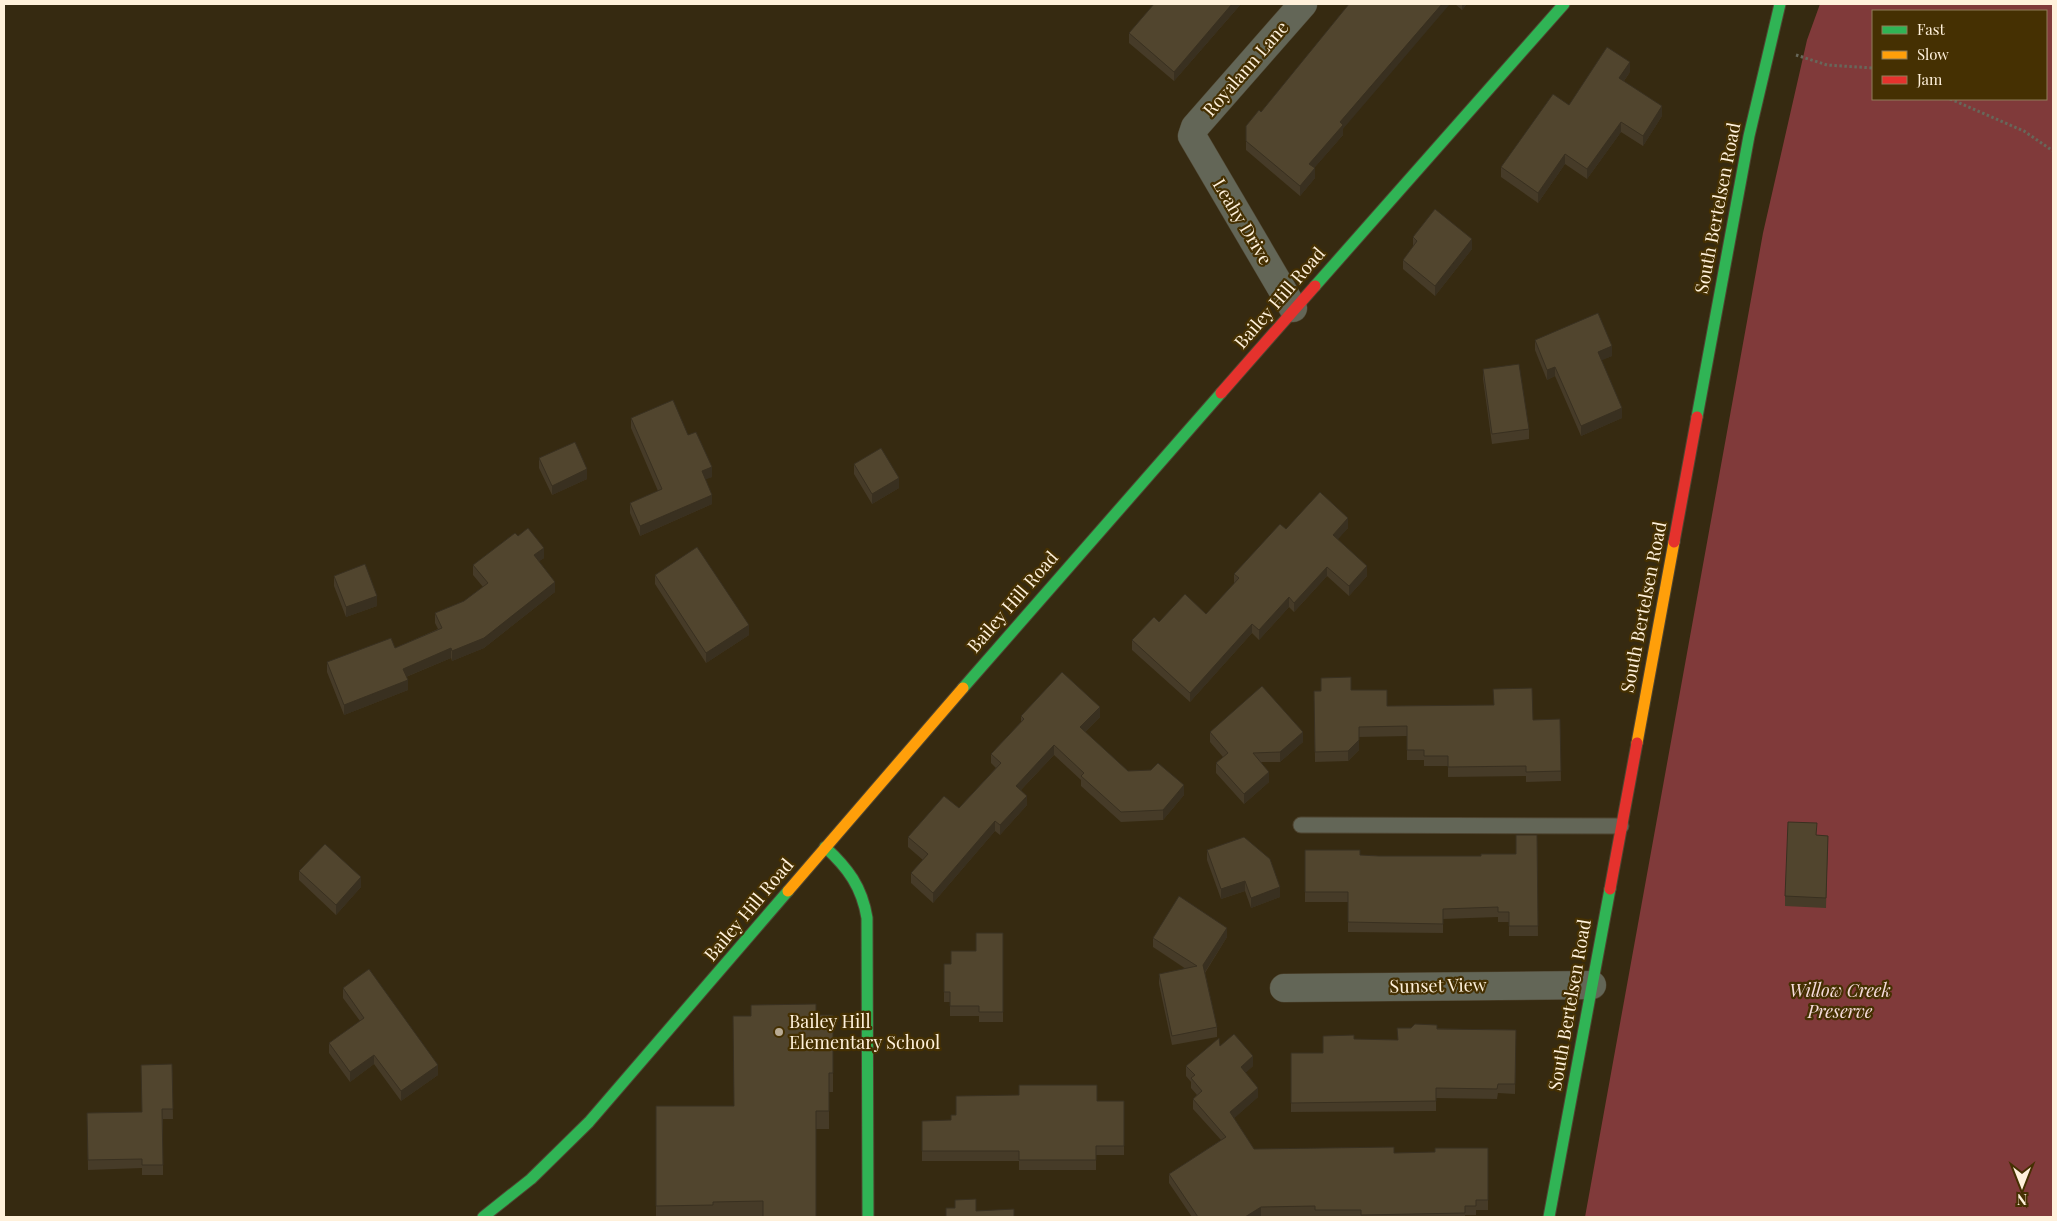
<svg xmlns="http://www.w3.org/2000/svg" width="2057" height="1221" font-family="'Playfair Display',serif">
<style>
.green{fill:#803a3a;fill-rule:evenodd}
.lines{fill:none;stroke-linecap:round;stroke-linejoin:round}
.lane-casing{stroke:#4f4531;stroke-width:17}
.street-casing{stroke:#4f4531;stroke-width:29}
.fast-casing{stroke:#4f4531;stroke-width:13}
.slow-casing{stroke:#4f4531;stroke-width:13}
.jam-casing{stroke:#4f4531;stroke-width:13}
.path{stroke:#67675a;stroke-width:3;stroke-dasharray:2.5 2.5;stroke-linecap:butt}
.lane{stroke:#636657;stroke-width:15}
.street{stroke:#636657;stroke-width:28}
.fast{stroke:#30b455;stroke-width:11}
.slow{stroke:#ff9f0a;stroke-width:11}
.jam{stroke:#e5322d;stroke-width:11}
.wall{fill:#463b28}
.shaded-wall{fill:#393020}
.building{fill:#51452e;stroke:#393020}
.poi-dot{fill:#b9ab94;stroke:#453002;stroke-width:2}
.labels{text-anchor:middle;stroke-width:4.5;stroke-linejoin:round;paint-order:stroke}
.street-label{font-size:18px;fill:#fff1db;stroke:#453002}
.park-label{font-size:18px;font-style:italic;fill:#f5dbda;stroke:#453002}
.poi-label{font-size:18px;fill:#fff1db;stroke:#453002;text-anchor:start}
</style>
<rect width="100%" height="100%" fill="#362a11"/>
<path class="green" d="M1820 4H2053V1217H1585L1763 233 1807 40ZM1873 11H2046V99H1873Z"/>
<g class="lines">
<defs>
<path id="lane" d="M1301 825 1621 826"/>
<path id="street" d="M1293 308 1192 136 1195 127 1303 4
M1284 988 1592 985"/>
<path id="fast" d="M1315 286 1564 4
M1697 417 1749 136 1780 4
M963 688 1221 393
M825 847C848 868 862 887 867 918L868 1217
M483 1217 531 1179 589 1122 788 891
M1549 1217 1610 889"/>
<path id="slow" d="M1637 743 1674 542
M788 891 963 688"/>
<path id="jam" d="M1221 393 1315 286
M1674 542 1697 417
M1610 889 1637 743"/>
</defs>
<use href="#lane" class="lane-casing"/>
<use href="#street" class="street-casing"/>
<use href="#fast" class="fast-casing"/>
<use href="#slow" class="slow-casing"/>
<use href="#jam" class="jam-casing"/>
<path class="path" d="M1796 55 1827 65 1873 68
M1950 99 2024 131 2053 151"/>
<use href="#lane" class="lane"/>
<use href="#street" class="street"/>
<use href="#fast" class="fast"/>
<use href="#slow" class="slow"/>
<use href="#jam" class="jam"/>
</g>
<path class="wall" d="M1241 4 1174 81 1129 43V33Z
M1455 4H1467L1462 10Z
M1630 72 1624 81 1662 116 1643 146 1621 132 1587 179 1565 164 1538 203 1501 177V167L1569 105Z
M1261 112 1343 129V135L1314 168 1315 178 1300 196 1246 150V126Z
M1413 237 1472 249 1435 296 1403 269V260L1413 247Z
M1535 340 1612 356 1601 360 1622 418 1581 436 1555 376 1547 380 1535 350Z
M1483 369 1529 429V439L1492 444 1483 379Z
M631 418 688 435 712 477 705 479 712 504 640 536 630 513V503L658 491 631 428Z
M539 458 587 479 552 495 539 468Z
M854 464 899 488 872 504 854 474Z
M1348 528 1337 539 1367 576 1349 596 1327 576 1294 612 1289 607 1259 640 1252 633 1190 702 1132 650V640L1159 622 1206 614 1234 584V574L1286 529Z
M518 536 544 558 539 561 555 592 484 648 452 661 451 658 406 677 408 690 344 715 327 672V662L395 648 438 629 435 623V613L464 601 483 587 473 575V565Z
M655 575 749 635 706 663 655 584Z
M334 576 377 606 346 617 334 586Z
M1351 690 1387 706 1494 705 1533 720 1560 719 1561 781 1526 782V776L1448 777V766H1424V760H1407V736L1359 737V750L1348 761 1315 762 1314 691Z
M1021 716 1100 717 1085 732 1128 771 1184 795 1163 820 1121 822 1081 786V780L1054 755 1021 790 1027 805 1000 835 995 831 933 903 911 883V873L923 860 908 847V837L959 808 996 768 991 763V754L1021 722Z
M1210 732 1303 742 1280 762H1261L1269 782 1244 804 1216 773V763L1223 757 1210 742Z
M1537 835 1538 936H1509V922H1498V917L1443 919V933L1348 932V902H1305V850L1360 855 1379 856H1481L1516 854Z
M1816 835 1828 836 1826 908 1785 906V896Z
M1207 850 1280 897 1251 908 1245 891 1221 899 1207 860Z
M299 871 361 887 336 915 299 880Z
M1003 933V1022H979V1016H950V1002H944V964H951L976 951Z
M1227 937 1205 973 1217 1027V1037L1172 1045 1159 984V974L1186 969 1153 947V938Z
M343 988 438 1075 401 1101 374 1064 350 1082 329 1053V1043L360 1021 343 998Z
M816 1015H833V1092H829V1129H816V1217H656V1106H734Z
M1411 1028 1516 1030 1515 1094 1498 1093 1497 1099 1436 1098V1111L1291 1112V1053H1323L1354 1039 1398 1040Z
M1220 1046 1253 1066 1245 1073 1258 1097 1234 1118 1254 1149 1394 1153 1435 1152 1488 1148V1210H1476V1215H1465V1217H1315V1216L1260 1217H1192L1169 1183V1174L1221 1140 1193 1109V1099L1197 1095 1191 1088V1082L1186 1076V1066Z
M172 1064 173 1119H163V1175H142V1168L88 1170 87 1113 142 1112Z
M1097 1101H1124V1155H1096V1170H1019V1161H922V1121L951 1120Z"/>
<path class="shaded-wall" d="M1232 4H1241L1174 81V72Z
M1442 4H1450L1343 129V135L1309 174V164L1340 122Z
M1462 4H1467L1462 10Z
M1630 62V72L1619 88V78Z
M1662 106V116L1643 146V136Z
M1621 122V132L1587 179V169Z
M1565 154V164L1538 203V193Z
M1315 168V178L1300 196V186Z
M1472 239V249L1435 296V286Z
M1612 346V356L1598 362V352Z
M1555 367V376L1547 380V370Z
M1622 408V418L1581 436V426Z
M712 467V477L702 481V471Z
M587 469V479L552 495V486Z
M899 478V488L872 504V494Z
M712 495V504L640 536V526Z
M1348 518V528L1333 545V535Z
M544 548V558L534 565V555Z
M1367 566V576L1349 596V586Z
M1327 567V576L1294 612V603Z
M555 582V592L484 648 452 661V651Z
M377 596V606L346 617V607Z
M1289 597V607L1259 640V630Z
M1252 624V633L1190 702V693Z
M749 625V635L706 663V653Z
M451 648V658L403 678V669Z
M408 680V690L344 715V705Z
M1100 707V717L1080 737V727Z
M1303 732V742L1280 762V752Z
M1359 740V750L1348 761V751Z
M1054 745V755L1016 795V786Z
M1269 772V782L1244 804V794Z
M1184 785V795L1163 820V810Z
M1027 796V805L1000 835V825Z
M995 821V831L933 903V893Z
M361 877V887L336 915V905Z
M1245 881V891L1221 899V889Z
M1280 887V897L1251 908V898Z
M1227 928V937L1203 975V965Z
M374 1055V1064L350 1082V1072Z
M1253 1056V1066L1241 1077V1067Z
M438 1065V1075L401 1101V1091Z
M1258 1088V1097L1230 1122V1112Z
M1261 1207V1217H1245Z"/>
<path class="building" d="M1154 4H1232L1174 72 1129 33Z
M1349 4H1442L1340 122 1343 125 1309 164 1315 168 1300 186 1246 141V126L1259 110 1261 112Z
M1607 47 1630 62 1619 78 1662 106 1643 136 1621 122 1587 169 1565 154 1538 193 1501 167 1553 94 1569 105Z
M1435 209 1472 239 1435 286 1403 260 1417 241 1413 237Z
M1598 313 1612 346 1598 352 1622 408 1581 426 1555 367 1547 370 1535 340Z
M1519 364 1529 429 1492 434 1483 369Z
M673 400 688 435 696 432 712 467 702 471 712 495 640 526 630 503 662 489 631 418Z
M575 442 587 469 552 486 539 458Z
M881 448 899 478 872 494 854 464Z
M1320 492 1348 518 1333 535 1367 566 1349 586 1327 567 1294 603 1289 597 1259 630 1252 624 1190 693 1132 640 1154 617 1159 622 1185 594 1206 614 1239 578 1234 574 1280 524 1286 529Z
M528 528 544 548 534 555 555 582 484 638 452 651 451 648 403 669 408 680 344 705 327 662 391 638 395 648 442 628 435 613 464 601 488 583 473 565 515 533 518 536Z
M697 547 749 625 706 653 655 575Z
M365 564 377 596 346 607 334 576Z
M1062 672 1100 707 1080 727 1128 771 1151 770 1158 763 1184 785 1163 810 1121 812 1081 776 1084 773 1054 745 1016 786 1027 796 1000 825 995 821 933 893 911 873 928 854 908 837 944 796 959 808 1001 763 991 754 1024 719 1021 716Z
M1351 677V690H1387V706L1494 705 1493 689 1532 688 1533 720 1560 719 1561 771 1526 772V766L1448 767V756H1424V750H1407V726L1359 727V740L1348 751 1315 752 1314 691H1321V678Z
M1262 686 1303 732 1280 752 1253 753 1269 772 1244 794 1216 763 1228 753 1210 732Z
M1788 822 1817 823 1816 835 1828 836 1826 898 1785 896Z
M1516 835H1537L1538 926H1509V912H1498V907L1443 909V924L1348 922V892H1305V850H1360V855L1379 856H1481V854H1516Z
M1244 837 1270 859 1280 887 1251 898 1245 881 1221 889 1207 850Z
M325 844 361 877 336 905 299 871Z
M1179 896 1227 928 1203 965 1217 1027 1172 1036 1159 974 1197 966 1153 938Z
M976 933H1003V1012H979V1006H950V992H944V964H951V951H976Z
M369 969 438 1065 401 1091 374 1055 350 1072 329 1043 364 1018 343 988Z
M816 1004V1015H833V1073H829V1111H816V1217H763V1201L713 1202V1205L656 1206V1106H734L733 1016H751V1005Z
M1415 1024 1437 1025V1029L1516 1030 1515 1084H1498L1497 1089 1436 1088V1101L1291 1103V1053H1323V1036L1354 1035V1039L1398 1040 1397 1028H1411Z
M1234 1034 1253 1056 1241 1067 1258 1088 1230 1112 1254 1149 1394 1147V1153L1435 1152V1148H1488V1200H1476V1206H1465V1213L1361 1215V1210H1315V1206L1261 1207 1245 1217H1198L1169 1174 1226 1137 1193 1099 1202 1091 1191 1078 1195 1075 1186 1066 1219 1038 1220 1046Z
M172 1064 173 1109H162L163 1165H142V1159L88 1160 87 1113 142 1112 141 1065Z
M1019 1085H1097V1101H1124V1146H1096V1160H1019V1151H922V1121L951 1120V1115H956V1096L1019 1095Z
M976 1199V1211L1014 1209V1217H946V1208H955V1200Z"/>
<circle class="poi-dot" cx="779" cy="1032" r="5"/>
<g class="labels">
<g class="street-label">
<text transform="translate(1246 69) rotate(-49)" y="6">Royalann Lane</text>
<text transform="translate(1718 208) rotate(-79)" y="6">South Bertelsen Road</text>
<text transform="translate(1242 222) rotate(59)" y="6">Leahy Drive</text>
<text transform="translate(1280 298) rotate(-49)" y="6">Bailey Hill Road</text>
<text transform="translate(1013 602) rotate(-49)" y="6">Bailey Hill Road</text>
<text transform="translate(1644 607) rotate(-79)" y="6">South Bertelsen Road</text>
<text transform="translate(749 910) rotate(-50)" y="6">Bailey Hill Road</text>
<text transform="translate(1438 986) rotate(-1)" y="6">Sunset View</text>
<text transform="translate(1570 1005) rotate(-80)" y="6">South Bertelsen Road</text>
</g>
<g class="park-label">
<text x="1840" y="997">Willow Creek<tspan x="1840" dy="21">Preserve</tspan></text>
</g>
<g class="poi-label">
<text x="789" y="1028">Bailey Hill<tspan x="789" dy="21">Elementary School</tspan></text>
</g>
</g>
<rect width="2057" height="1221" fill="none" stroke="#fff1db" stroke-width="10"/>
<rect x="1872" y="10" width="175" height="90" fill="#453002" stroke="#8f7d59"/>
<rect x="1882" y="26" width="25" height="8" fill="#30b455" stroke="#8f7d59"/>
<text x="1917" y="35" font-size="15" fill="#fff1db">Fast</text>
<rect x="1882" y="51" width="25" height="8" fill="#ff9f0a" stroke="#8f7d59"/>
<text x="1917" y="60" font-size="15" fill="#fff1db">Slow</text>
<rect x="1882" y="76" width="25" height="8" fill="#e5322d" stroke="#8f7d59"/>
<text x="1917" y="85" font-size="15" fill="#fff1db">Jam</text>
<g transform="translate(2022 1186) rotate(180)" stroke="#453002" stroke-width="4" paint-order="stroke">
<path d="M0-4L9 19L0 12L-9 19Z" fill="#fff1db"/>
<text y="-8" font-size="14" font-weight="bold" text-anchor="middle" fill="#fff1db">N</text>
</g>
</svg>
